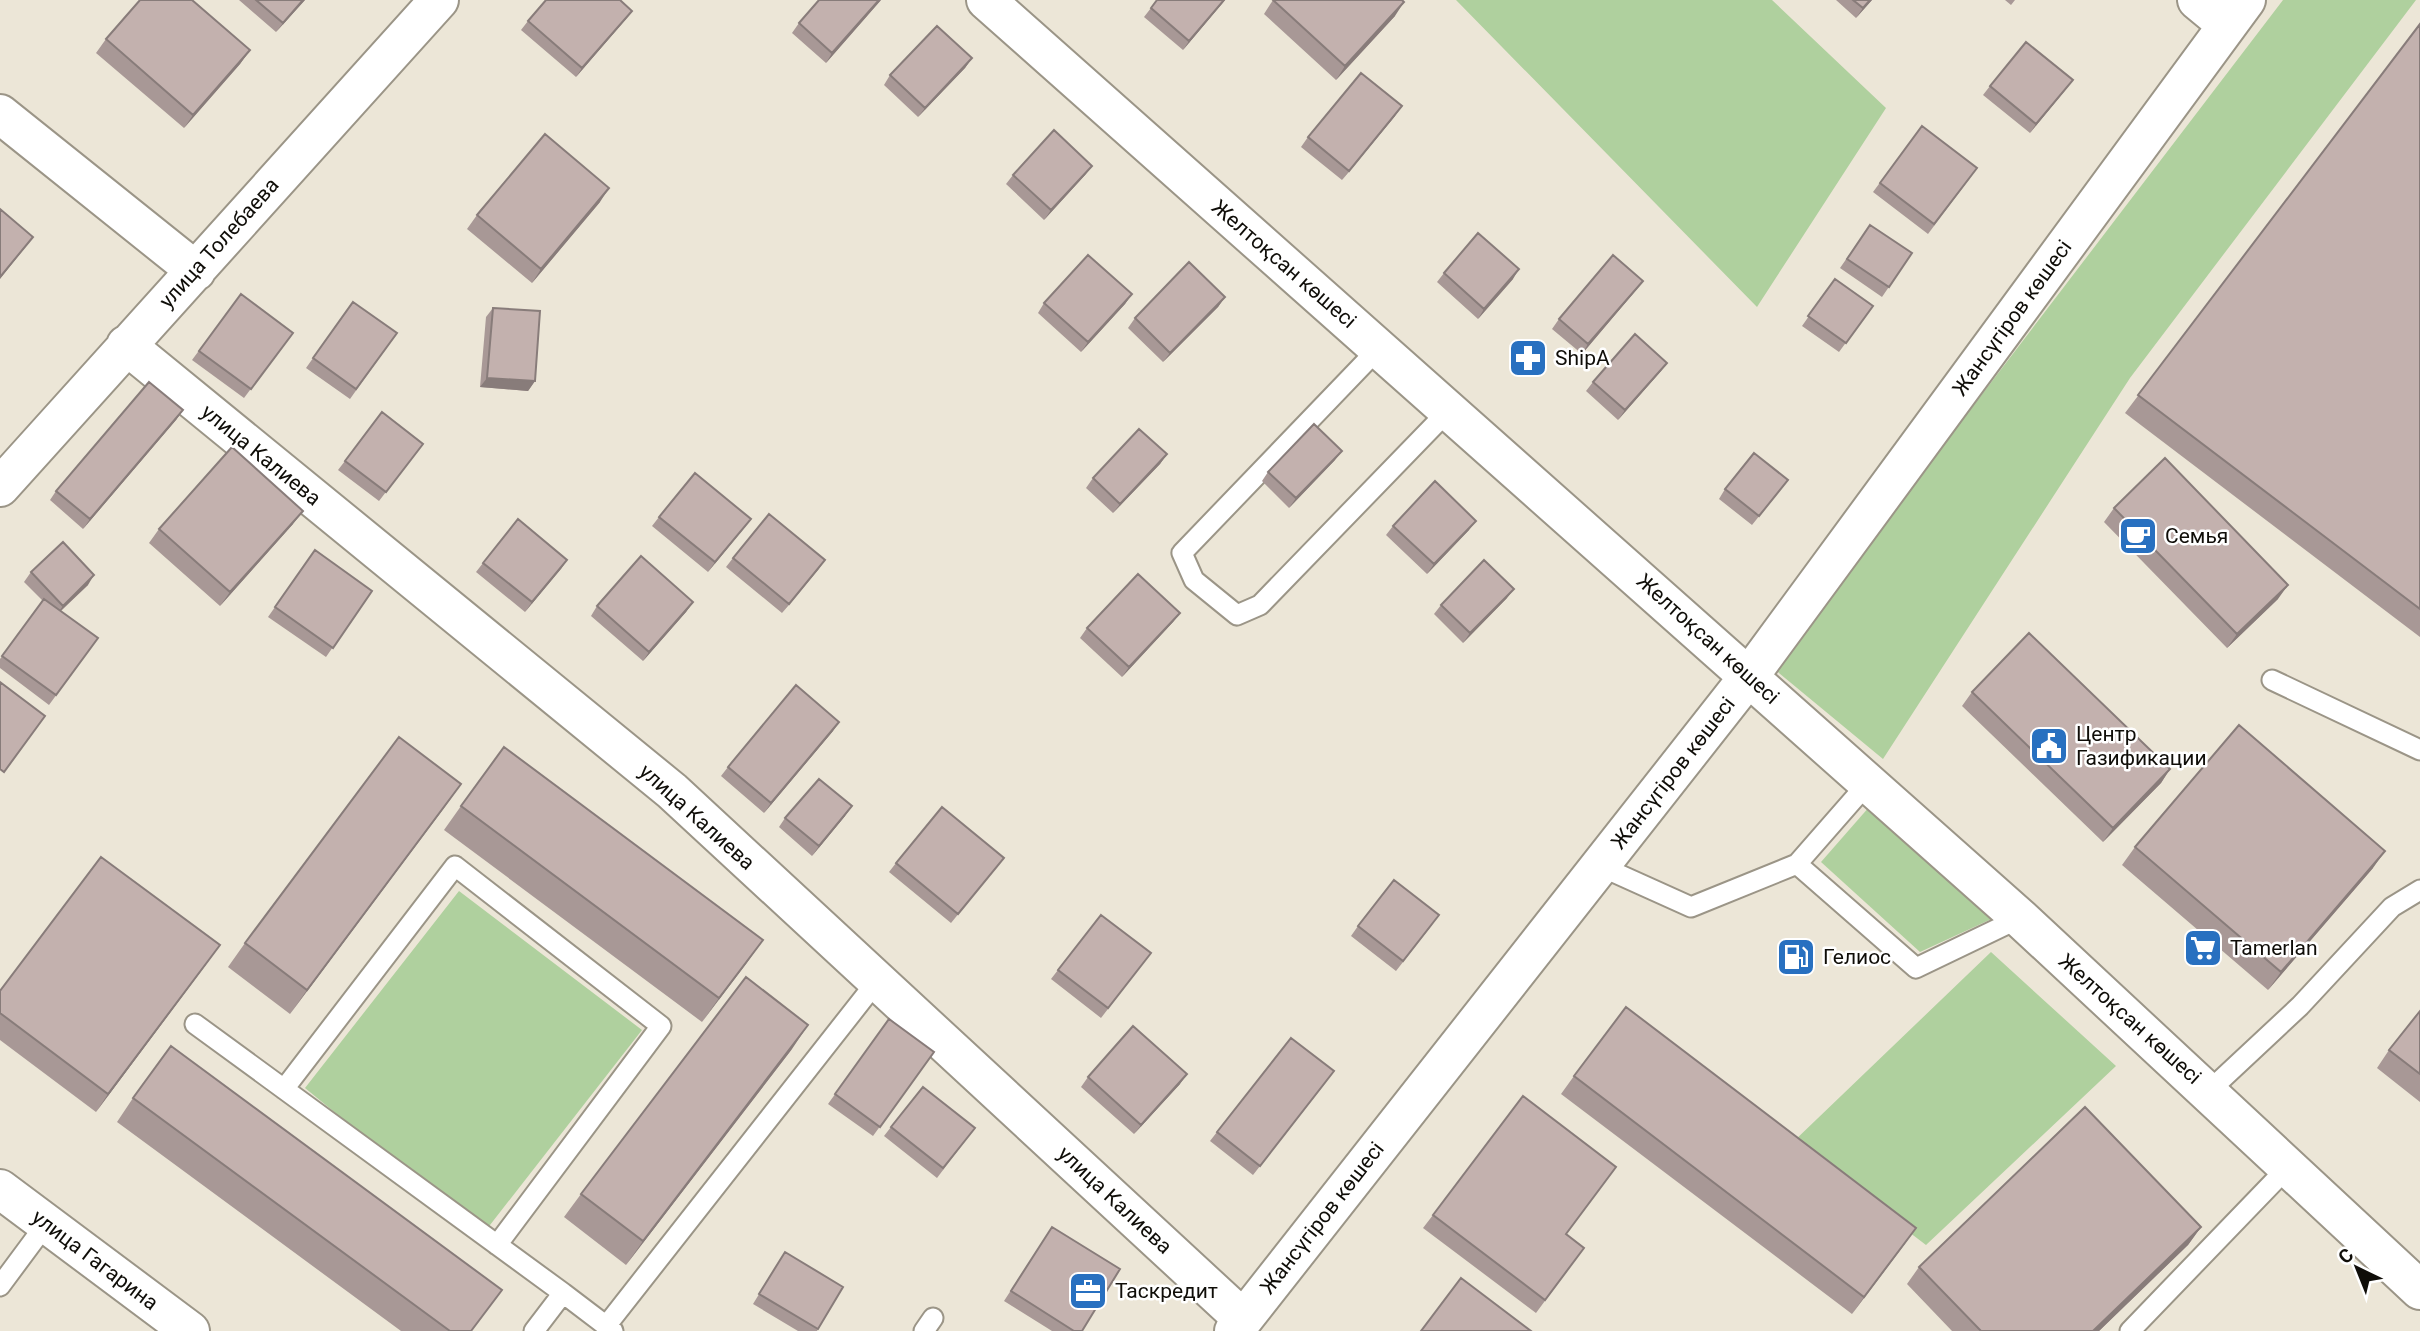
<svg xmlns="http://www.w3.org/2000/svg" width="2420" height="1331" font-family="Roboto,sans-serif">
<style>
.green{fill:#afd09e}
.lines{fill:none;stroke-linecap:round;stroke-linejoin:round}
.lane-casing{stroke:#9b9587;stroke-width:23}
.street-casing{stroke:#9b9587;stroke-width:42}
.secondary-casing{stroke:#9b9587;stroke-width:42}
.lane{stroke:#fff;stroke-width:19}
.street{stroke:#fff;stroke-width:38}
.secondary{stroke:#fff;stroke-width:38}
.wall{fill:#a89896}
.shaded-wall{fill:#887c7a}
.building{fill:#c3b1ae;stroke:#887c7a;stroke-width:2}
.labels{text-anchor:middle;stroke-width:5;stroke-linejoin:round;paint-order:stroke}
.street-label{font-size:21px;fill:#0f0d08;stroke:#fff}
.poi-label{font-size:21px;fill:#0f0d08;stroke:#fff;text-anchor:start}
</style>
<rect width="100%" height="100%" fill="#ece6d7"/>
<path class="green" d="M1456 0H1772L1886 108 1757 307Z
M2283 0H2416L2130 378 1883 759 1773 668Z
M1870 806 1998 916 1920 952 1821 862Z
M459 891 642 1030 483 1234 305 1088Z
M1991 952 2116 1066 1926 1245 1792 1143Z"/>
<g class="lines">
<defs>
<path id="lane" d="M1379 348 1182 553 1194 580 1237 615 1260 605 1449 410
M2272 680 2420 750
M1867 784 1797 864 1916 968 2020 918
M1600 866 1691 907 1797 864
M195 1024 563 1293
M284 1089 455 866 661 1026 497 1245
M2209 1091 2300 1006 2392 907 2420 890
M0 1286 46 1224
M606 1326 877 981
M534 1331 563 1293 613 1331
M924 1331 933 1318
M2130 1331 2288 1167"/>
<path id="street" d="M2197 0 2226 24
M0 114 196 271
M126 345 672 791 1243 1319
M0 487 439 0
M0 1189 190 1331"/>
<path id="secondary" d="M986 0 2020 918 2420 1290
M1234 1331 1750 675 2246 0"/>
</defs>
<use href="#lane" class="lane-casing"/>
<use href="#street" class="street-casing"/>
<use href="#secondary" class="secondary-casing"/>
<use href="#lane" class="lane"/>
<use href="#street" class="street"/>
<use href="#secondary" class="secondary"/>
</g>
<path class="wall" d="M239 0H305L276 32Z
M881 0 826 63 792 33 799 23Z
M1225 0 1183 50 1144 17 1151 8Z
M1273 0 1395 16 1336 80 1264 14Z
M1836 0H1872L1856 18Z
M2005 0H2015L2011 5Z
M632 11 625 20 576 77 521 30 528 21Z
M2420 24V637L2125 413Z
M106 39 250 50 240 64 184 128 96 53Z
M972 58 965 68 918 117 884 85 890 75Z
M1990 86 2066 89 2030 133 1983 95Z
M1395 116 1342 180 1301 147 1308 137Z
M1922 126 1970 178 1928 234 1873 192Z
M1092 166 1085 175 1044 220 1006 184 1013 175Z
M600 202 532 283 467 229 477 215Z
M1870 225 1912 253 1882 297 1840 268Z
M1444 273 1513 279 1478 319 1437 282Z
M1835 279 1873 306 1839 352 1802 326Z
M1643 281 1636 290 1582 354 1552 329 1559 319Z
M241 294 293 333 244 398 192 360Z
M1132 294 1125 304 1081 352 1038 313 1044 303Z
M1225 297 1218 307 1163 362 1128 328 1135 318Z
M353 302 397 333 350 399 306 368Z
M493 308 535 381 528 391 480 387 486 317Z
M1667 363 1660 372 1618 420 1586 391 1593 382Z
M183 410 176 420 83 529 50 500 56 491Z
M423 444 379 501 338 470 345 461Z
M1167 454 1160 464 1113 513 1086 488 1093 478Z
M1335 460 1289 508 1262 481 1268 472Z
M1725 489H1781L1752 525 1719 499Z
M2114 508 2278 599 2227 648 2104 522Z
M659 517 751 519 708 572 652 526Z
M293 524 220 606 149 543 159 529Z
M1393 526 1469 530 1427 574 1386 535Z
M315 550 372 591 326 657 268 617Z
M733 558 825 560 782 613 726 567Z
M567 560 525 612 476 572 483 563Z
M31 572 88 585 61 611 98 638 49 705 0 668V659L43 601 24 582Z
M1507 598 1463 643 1434 614 1441 605Z
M693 602 686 612 643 661 591 616 597 606Z
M1180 613 1173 622 1122 677 1080 638 1087 628Z
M1972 692 2170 769 2161 783 2103 842 1962 706Z
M833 731 764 813 721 776 728 767Z
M461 784 290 1014 228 967 245 943Z
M461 806 763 940 702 1022 444 830Z
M845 816 812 856 779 827 785 818Z
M2135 847 2373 868 2268 990 2122 865Z
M1004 858 951 923 889 872 896 863Z
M1432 925 1396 971 1351 936 1358 926Z
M1151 953 1101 1018 1051 979 1058 970Z
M207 963 96 1112 0 1040V991Z
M2420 1011V1102L2377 1068 2389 1050Z
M889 1019 934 1052 873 1136 828 1104Z
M792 1049 626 1265 564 1217 581 1194Z
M1574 1076 1916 1228 1852 1314 1561 1094Z
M1088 1077 1180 1084 1134 1134 1081 1087Z
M1327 1081 1253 1175 1210 1141 1217 1132Z
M133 1098 472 1331H401L117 1122Z
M891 1127 975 1128 937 1178 884 1136Z
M1616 1167 1566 1234 1584 1248 1536 1313 1423 1228 1433 1215Z
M1052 1227 1082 1331H1052L1004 1301Z
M2201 1227 2188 1245 2099 1331H1952L1907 1284 1919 1267Z
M785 1252 843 1287 817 1331H798L753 1304Z"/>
<path class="shaded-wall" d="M303 0H305L276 32 283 23Z
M879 0H881L826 63 832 53Z
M1224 0H1225L1183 50 1189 41Z
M1870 0H1872L1856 18 1863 8Z
M1404 2 1395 16 1336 80 1345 66Z
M632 11 625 20 576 77 582 68Z
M250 50 240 64 184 128 193 115Z
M972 58 965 68 918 117 925 108Z
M2073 80 2066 89 2030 133 2036 124Z
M1402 106 1395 116 1342 180 1349 171Z
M1092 166 1085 175 1044 220 1051 210Z
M609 188 600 202 532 283 541 269Z
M33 237 23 250 0 279V277Z
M1519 269 1513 279 1478 319 1484 309Z
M1643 281 1636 290 1582 354 1588 344Z
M1132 294 1125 304 1081 352 1088 342Z
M1225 297 1218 307 1163 362 1170 353Z
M1667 363 1660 372 1618 420 1625 410Z
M487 378 535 381 528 391 480 387Z
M183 410 176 420 83 529 90 519Z
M1342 451 1335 460 1289 508 1296 498Z
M1167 454 1160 464 1113 513 1120 504Z
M303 511 293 524 220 606 230 592Z
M751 519 744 528 708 572 715 562Z
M1476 521 1469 530 1427 574 1434 564Z
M567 560 561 569 525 612 532 602Z
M825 560 818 570 782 613 789 604Z
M94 575 88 585 56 615 63 606Z
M2288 585 2278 599 2227 648 2237 634Z
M1514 589 1507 598 1463 643 1470 633Z
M693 602 686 612 643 661 649 652Z
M1180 613 1173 622 1122 677 1129 667Z
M839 722 833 731 764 813 771 803Z
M2170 769 2161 783 2103 842 2113 828Z
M461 784 444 808 290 1014 307 990Z
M852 806 845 816 812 856 819 846Z
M2385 851 2373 868 2268 990 2281 972Z
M763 940 746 964 702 1022 719 998Z
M220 945 207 963 96 1112 108 1094Z
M808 1025 792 1049 626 1265 643 1241Z
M1187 1074 1180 1084 1134 1134 1141 1125Z
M2201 1227 2188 1245 2099 1331H2093Z
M1916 1228 1904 1245 1852 1314 1864 1297Z"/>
<path class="building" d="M140 0H192L250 50 193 115 106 39Z
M256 0H303L283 23Z
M546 0H620L632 11 582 68 528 21Z
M819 0H879L832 53 799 23Z
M1157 0H1224L1189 41 1151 8Z
M1273 0H1402L1404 2 1345 66Z
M1853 0H1870L1863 8Z
M2420 24V609L2138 395Z
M937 26 972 58 925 108 890 75Z
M2026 42 2073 80 2036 124 1990 86Z
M1361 73 1402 106 1349 171 1308 137Z
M1922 126 1977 168 1934 224 1880 183Z
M1054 130 1092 166 1051 210 1013 175Z
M545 134 609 188 541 269 477 215Z
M0 209 33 237 0 277Z
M1870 225 1912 253 1889 287 1847 259Z
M1478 233 1519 269 1484 309 1444 273Z
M1088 255 1132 294 1088 342 1044 303Z
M1613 255 1643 281 1588 344 1559 319Z
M1189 262 1225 297 1170 353 1135 318Z
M1835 279 1873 306 1846 343 1808 316Z
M241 294 293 333 251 389 199 351Z
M353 302 397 333 356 389 313 358Z
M493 308 540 311 535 381 487 378Z
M1635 334 1667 363 1625 410 1593 382Z
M149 382 183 410 90 519 56 491Z
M382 412 423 444 386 492 345 461Z
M1314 424 1342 451 1296 498 1268 472Z
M1139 429 1167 454 1120 504 1093 478Z
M232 447 303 511 230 592 159 529Z
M1754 453 1788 480 1759 516 1725 489Z
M2165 458 2288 585 2237 634 2114 508Z
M695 473 751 519 715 562 659 517Z
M1435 481 1476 521 1434 564 1393 526Z
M769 514 825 560 789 604 733 558Z
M518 519 567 560 532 602 483 563Z
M63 542 94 575 63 606 31 572Z
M315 550 372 591 333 648 275 607Z
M641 556 693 602 649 652 597 606Z
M1484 560 1514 589 1470 633 1441 605Z
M1138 574 1180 613 1129 667 1087 628Z
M44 599 98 638 56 695 2 656Z
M2029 633 2170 769 2113 828 1972 692Z
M0 682 45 716 4 772 0 769Z
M796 685 839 722 771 803 728 767Z
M2239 725 2385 851 2281 972 2135 847Z
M399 737 461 784 307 990 245 943Z
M504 747 763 940 719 998 461 806Z
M819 779 852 806 819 846 785 818Z
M942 807 1004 858 958 914 896 863Z
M101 857 220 945 108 1094 0 1013V991Z
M1394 880 1439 915 1403 961 1358 926Z
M1101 915 1151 953 1108 1008 1058 970Z
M746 977 808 1025 643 1241 581 1194Z
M1626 1007 1916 1228 1864 1297 1574 1076Z
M2420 1011V1074L2389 1050Z
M889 1019 934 1052 880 1127 835 1094Z
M1133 1026 1187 1074 1141 1125 1088 1077Z
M1291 1038 1334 1071 1260 1166 1217 1132Z
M171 1046 502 1290 471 1331H450L133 1098Z
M923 1087 975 1128 943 1168 891 1127Z
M1523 1096 1616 1167 1566 1234 1584 1248 1545 1300 1433 1215Z
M2085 1107 2201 1227 2093 1331H1981L1919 1267Z
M1052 1227 1120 1269 1082 1331H1074L1011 1291Z
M785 1252 843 1287 818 1329 759 1294Z
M1461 1278 1531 1331H1421Z"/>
<defs>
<symbol id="pharmacy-square" viewBox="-11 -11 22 22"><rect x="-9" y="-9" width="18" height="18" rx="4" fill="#2870c0" stroke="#fff"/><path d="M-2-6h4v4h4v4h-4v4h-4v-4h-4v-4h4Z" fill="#fff"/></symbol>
<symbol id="cafe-square" viewBox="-11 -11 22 22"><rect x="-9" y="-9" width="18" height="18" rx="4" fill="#2870c0" stroke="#fff"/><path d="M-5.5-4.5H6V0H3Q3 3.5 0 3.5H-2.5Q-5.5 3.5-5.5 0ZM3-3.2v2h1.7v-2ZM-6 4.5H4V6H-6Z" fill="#fff"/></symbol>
<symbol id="civic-square" viewBox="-11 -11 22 22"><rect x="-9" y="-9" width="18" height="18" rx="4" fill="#2870c0" stroke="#fff"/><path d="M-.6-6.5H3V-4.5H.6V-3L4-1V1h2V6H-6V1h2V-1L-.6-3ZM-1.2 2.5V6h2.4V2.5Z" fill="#fff"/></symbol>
<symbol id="supermarket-square" viewBox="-11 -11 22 22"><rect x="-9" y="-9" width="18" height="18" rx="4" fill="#2870c0" stroke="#fff"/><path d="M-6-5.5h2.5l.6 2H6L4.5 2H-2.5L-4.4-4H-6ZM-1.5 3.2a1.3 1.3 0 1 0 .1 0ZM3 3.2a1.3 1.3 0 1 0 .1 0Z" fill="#fff"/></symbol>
<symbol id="fuel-square" viewBox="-11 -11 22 22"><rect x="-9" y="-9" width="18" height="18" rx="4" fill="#2870c0" stroke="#fff"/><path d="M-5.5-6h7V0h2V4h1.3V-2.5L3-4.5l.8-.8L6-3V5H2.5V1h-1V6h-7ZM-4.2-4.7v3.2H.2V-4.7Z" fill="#fff"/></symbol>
<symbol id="office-square" viewBox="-11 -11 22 22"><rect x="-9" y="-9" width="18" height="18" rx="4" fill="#2870c0" stroke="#fff"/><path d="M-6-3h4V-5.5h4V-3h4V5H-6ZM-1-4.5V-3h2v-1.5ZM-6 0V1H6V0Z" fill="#fff"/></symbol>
</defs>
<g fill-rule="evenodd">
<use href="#pharmacy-square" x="1506" y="336" width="44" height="44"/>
<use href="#cafe-square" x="2116" y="514" width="44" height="44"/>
<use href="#civic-square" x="2027" y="724" width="44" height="44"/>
<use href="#supermarket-square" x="2181" y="926" width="44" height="44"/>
<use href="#fuel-square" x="1774" y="935" width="44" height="44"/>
<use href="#office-square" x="1066" y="1269" width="44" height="44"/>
</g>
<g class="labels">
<g class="street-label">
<text transform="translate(219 243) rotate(-48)" y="7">улица Толебаева</text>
<text transform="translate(1284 264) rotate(41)" y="7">Желтоқсан көшесі</text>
<text transform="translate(2012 318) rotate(-54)" y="7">Жансүгіров көшесі</text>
<text transform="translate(261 455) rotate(39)" y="7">улица Калиева</text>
<text transform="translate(1708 639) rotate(42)" y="7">Желтоқсан көшесі</text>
<text transform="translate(1673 773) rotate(-52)" y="7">Жансүгіров көшесі</text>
<text transform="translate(697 817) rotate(42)" y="7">улица Калиева</text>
<text transform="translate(2130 1019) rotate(42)" y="7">Желтоқсан көшесі</text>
<text transform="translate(1115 1200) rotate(43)" y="7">улица Калиева</text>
<text transform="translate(1322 1218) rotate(-52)" y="7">Жансүгіров көшесі</text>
<text transform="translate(95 1260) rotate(37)" y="7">улица Гагарина</text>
</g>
<g class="poi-label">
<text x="1555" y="365">ShipA</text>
<text x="2165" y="543">Семья</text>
<text x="2076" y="741">Центр<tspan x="2076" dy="24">Газификации</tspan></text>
<text x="2230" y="955">Tamerlan</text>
<text x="1823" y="964">Гелиос</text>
<text x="1115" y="1298">Таскредит</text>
</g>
</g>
<g transform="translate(2357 1268) rotate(317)" stroke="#ffffff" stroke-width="5" paint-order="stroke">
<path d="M0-5L12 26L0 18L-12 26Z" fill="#0f0d08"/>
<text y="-10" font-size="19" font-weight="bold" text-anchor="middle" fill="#0f0d08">С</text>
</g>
</svg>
